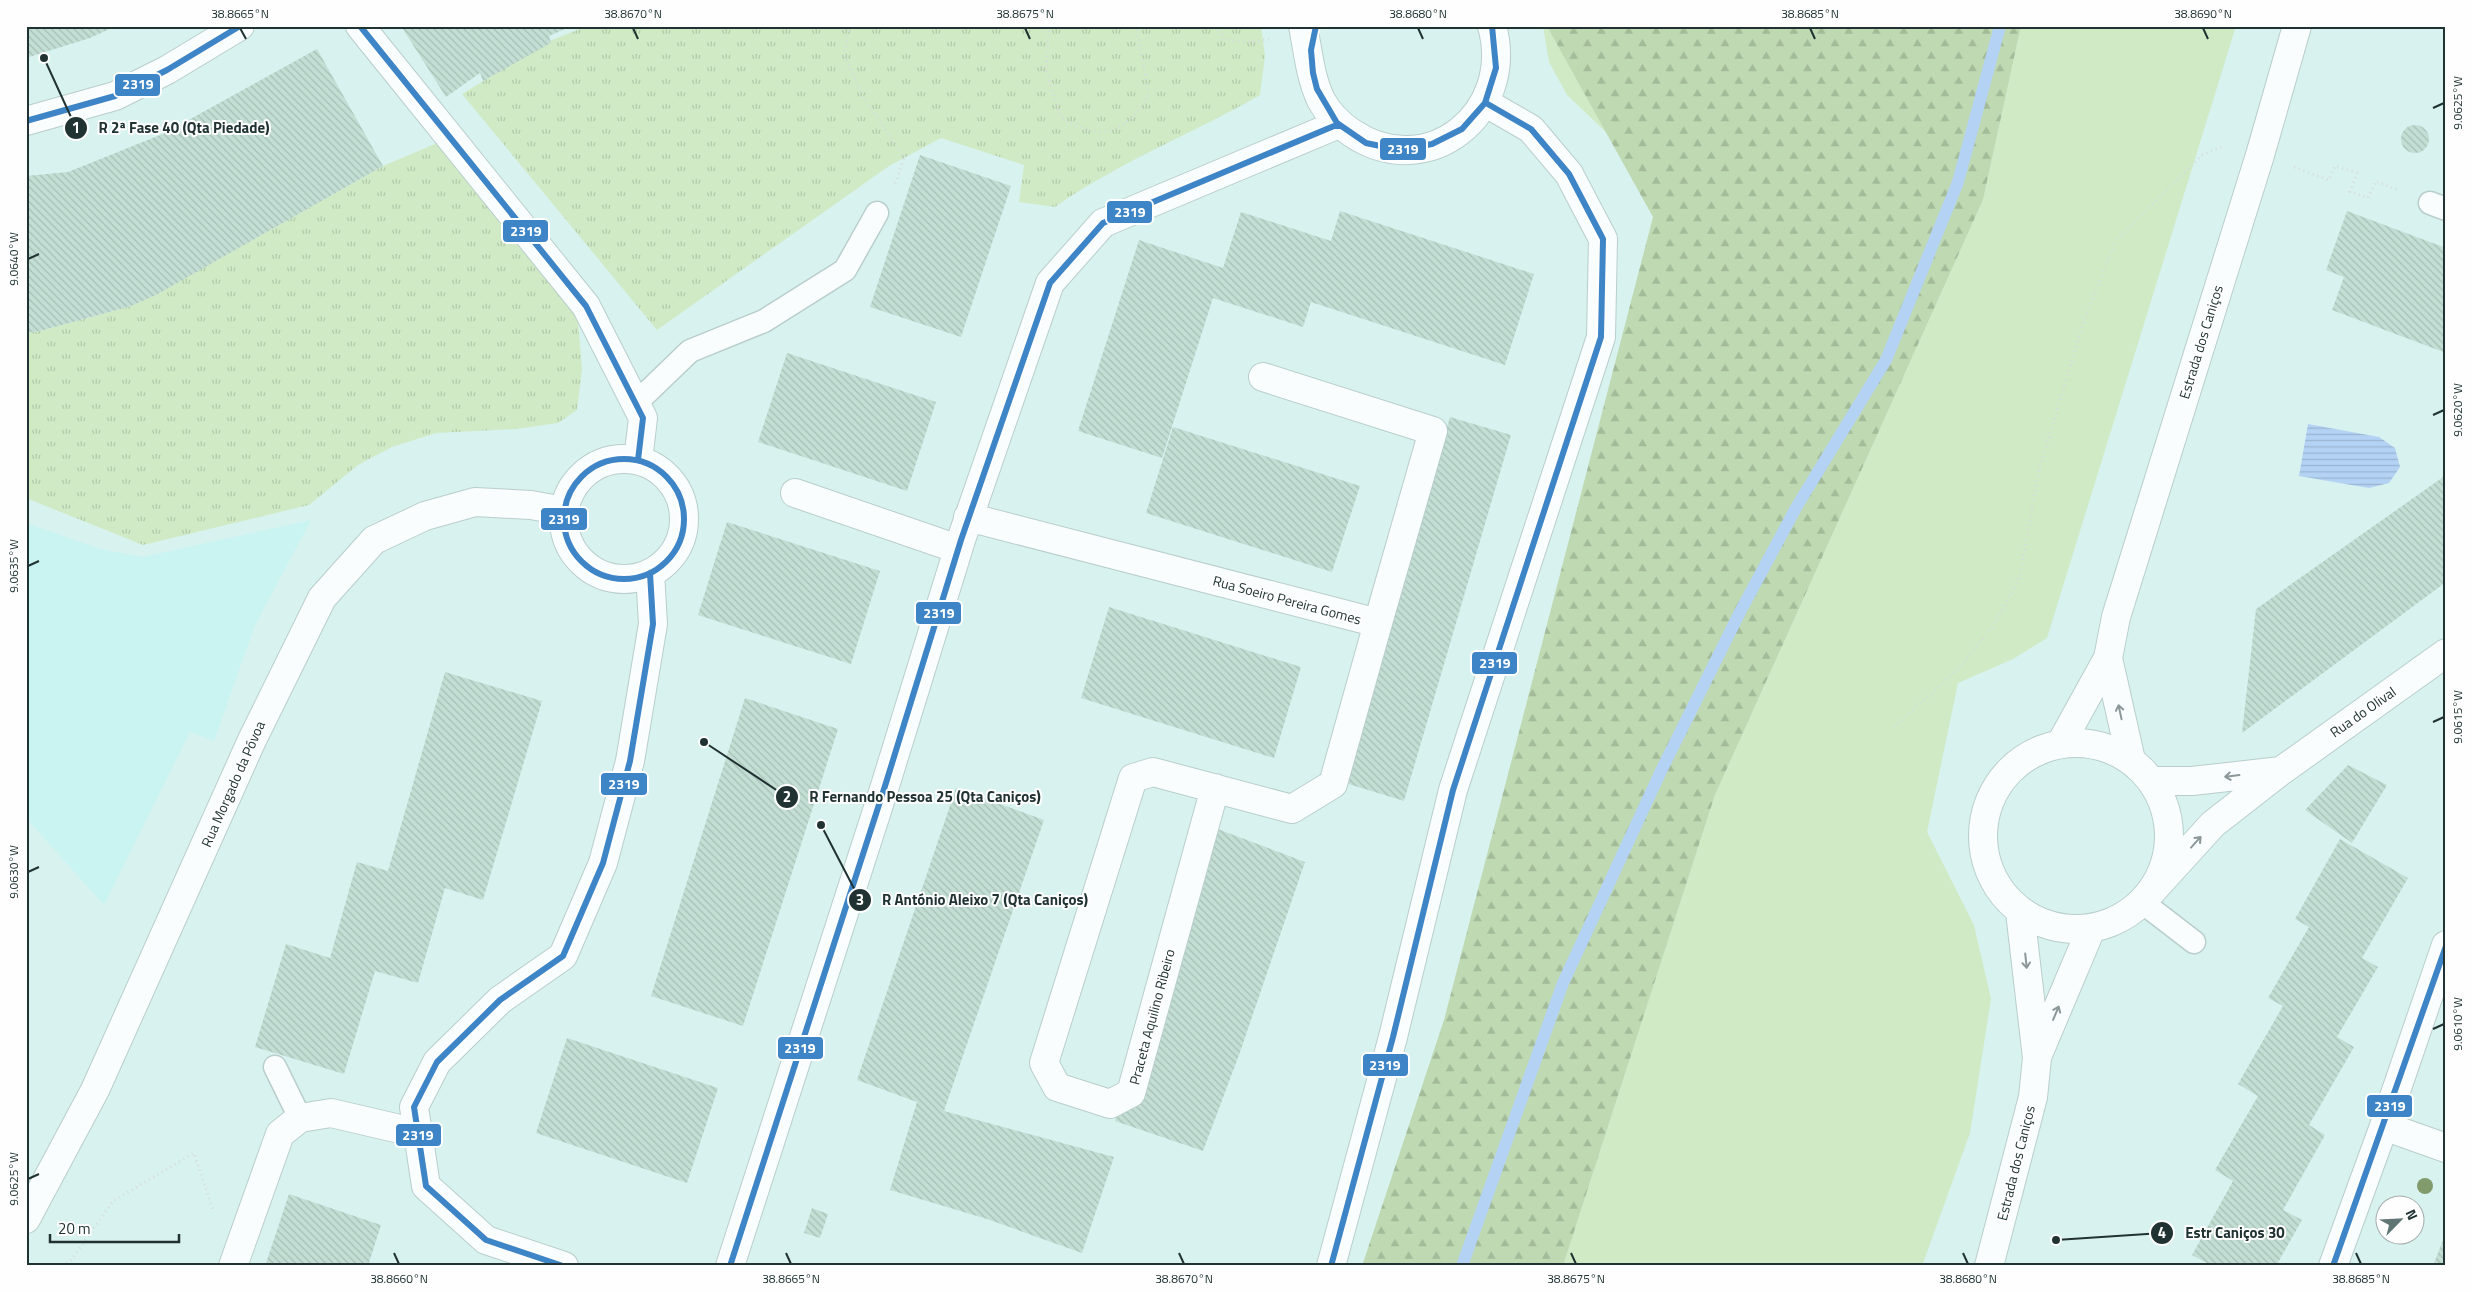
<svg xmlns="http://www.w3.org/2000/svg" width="2472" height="1292" font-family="'Titillium Web',sans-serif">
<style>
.built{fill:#c9f4f1}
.green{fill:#d0eac5}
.forest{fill:url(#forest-firs)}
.park{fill:url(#park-tufts)}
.water{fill:url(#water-rules)}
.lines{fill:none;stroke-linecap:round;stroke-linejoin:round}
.stream{stroke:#b3d2f4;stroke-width:12}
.building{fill:url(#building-back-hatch)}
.lane-casing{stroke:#b9cecc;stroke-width:25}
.street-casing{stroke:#b9cecc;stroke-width:30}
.secondary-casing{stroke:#b9cecc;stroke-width:30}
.path{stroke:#d5dcdc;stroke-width:3;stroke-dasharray:1 4;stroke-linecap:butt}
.lane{stroke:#f9fdfd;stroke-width:22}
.street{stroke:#f9fdfd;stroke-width:28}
.secondary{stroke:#f9fdfd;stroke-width:28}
.bus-1-casing{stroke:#fefefe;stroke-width:10}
.bus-1{stroke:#3d85c6;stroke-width:6}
.tree{fill:#829b6d}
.oneway{stroke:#8c9898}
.ticks{fill:none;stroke:#203332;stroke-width:2}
.labels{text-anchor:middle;stroke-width:4;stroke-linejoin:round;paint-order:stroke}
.street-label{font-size:14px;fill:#203332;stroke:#fefefe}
.leader{fill:none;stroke:#203332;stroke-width:2}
.callout-dot{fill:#203332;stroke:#fefefe;stroke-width:2}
.mark-label{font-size:15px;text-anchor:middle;font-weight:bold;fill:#fff}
.callout-label{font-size:15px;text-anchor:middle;font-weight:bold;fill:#203332;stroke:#fefefe;stroke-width:4;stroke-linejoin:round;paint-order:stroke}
.line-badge{stroke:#fefefe;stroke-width:2}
.badge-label{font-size:14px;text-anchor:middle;font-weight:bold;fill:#fff}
.neatline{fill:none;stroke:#203332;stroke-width:2}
.ticks-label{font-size:12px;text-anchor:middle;fill:#203332}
</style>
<defs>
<pattern id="forest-firs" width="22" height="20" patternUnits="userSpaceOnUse" patternTransform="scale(1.25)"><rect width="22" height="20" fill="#bfd9b2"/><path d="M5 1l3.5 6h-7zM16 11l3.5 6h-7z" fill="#a4bb9a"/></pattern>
<pattern id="park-tufts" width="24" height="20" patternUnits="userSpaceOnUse" patternTransform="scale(1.25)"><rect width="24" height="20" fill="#d0eac5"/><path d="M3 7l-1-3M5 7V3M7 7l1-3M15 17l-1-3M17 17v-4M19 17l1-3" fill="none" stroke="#b2c9aa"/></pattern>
<pattern id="water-rules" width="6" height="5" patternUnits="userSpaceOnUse" patternTransform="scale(1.25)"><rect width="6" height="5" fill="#b3d2f4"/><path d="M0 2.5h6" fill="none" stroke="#9ab5d2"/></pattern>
<pattern id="building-back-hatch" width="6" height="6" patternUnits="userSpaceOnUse" patternTransform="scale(1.25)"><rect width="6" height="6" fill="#c3ded4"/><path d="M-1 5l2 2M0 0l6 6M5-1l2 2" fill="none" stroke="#a7bfb6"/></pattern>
</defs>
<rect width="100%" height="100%" fill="#d8f2f0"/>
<path class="built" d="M311 520 255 625 214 741 190 732 104 905 26 818V523L100 549 143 557Z"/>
<path class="green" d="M1543 26H1550L1549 30 1607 133 1567 95 1549 62Z
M2021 26H2236L2047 638 2013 659 1958 683 1927 832 1974 925 1991 999 1970 1133 1922 1266H1563L1715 795 1983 200Z"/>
<path class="forest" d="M1550 26H2021L1983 200 1715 795 1563 1266H1362L1444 1020 1653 217 1549 30Z"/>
<path class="park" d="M587 26H1261L1265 56 1260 95C1192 134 1119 162 1055 207L1019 202 1024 165 941 138 889 166 657 330 462 94 547 42Z
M435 144 447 149 577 308 582 369 577 410 558 423 516 429 436 433 392 447 358 465 309 505 143 545 26 498V333L40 331 131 306 155 295 383 166Z"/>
<path class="water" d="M2308 424 2379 437 2395 448 2400 467 2389 483 2369 488 2299 476Z"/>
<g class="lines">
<path class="stream" d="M1462 1266 1563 983 1661 771 1740 612 1797 506 1886 360 1958 182 2000 26"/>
</g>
<path class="building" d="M26 26H116L90 38 26 58Z
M401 26H572L549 36 551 43 483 81 480 73 446 97Z
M317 49 383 166 156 295 131 306 40 331 26 333V176L68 172 165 133Z
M2401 139a14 14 0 1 1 28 0a14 14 0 1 1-28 0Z
M920 155 1011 186 961 337 870 307Z
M1340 211 1534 274 1505 365 1311 302 1303 327 1213 298 1162 458 1078 431 1139 240 1223 268 1241 212 1331 241Z
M2347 211 2446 248V353L2332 310 2344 277 2326 270Z
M787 353 936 402 907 491 758 442Z
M1450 417 1511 435 1404 801 1342 782Z
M1173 427 1360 486 1332 572 1146 513Z
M2446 475V582L2242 733 2256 609Z
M727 522 880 571 851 664 698 615Z
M1109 607 1301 667 1274 758 1081 698Z
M445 672 542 701 483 900 445 888 418 983 375 971 344 1074 255 1047 286 944 330 958 357 862 388 871Z
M745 698 838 729 743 1026 651 996Z
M2348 765 2387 785 2352 843 2305 810Z
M956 788 1044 820 944 1111 1114 1157 1082 1253 987 1219 890 1190 917 1102 857 1080Z
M1215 828 1305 862 1239 1055 1203 1151 1115 1121Z
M2340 839 2408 878 2362 958 2378 967 2337 1037 2354 1047 2309 1125 2325 1135 2283 1210 2302 1220 2276 1266H2206L2207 1263 2192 1255 2233 1181 2215 1170 2258 1096 2238 1084 2283 1006 2268 998 2309 927 2295 919Z
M567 1038 718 1088 687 1183 536 1133Z
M289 1194 381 1225 368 1266H265Z
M812 1208 828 1214 820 1238 804 1233Z
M2446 1232V1266H2433Z"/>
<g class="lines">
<defs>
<path id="lane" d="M2430 203 2446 209
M635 404 690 351 764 321 845 270 877 213
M2142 902 2194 942
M275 1067 300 1118"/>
<path id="street" d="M360 26 586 306 643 418 638 460
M26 121 115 96 167 70 240 26
M1263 377 1433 431 1378 623
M564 519a60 60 0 1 1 120 0a60 60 0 1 1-120 0Z
M795 493 958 549
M968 517 1378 623 1333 784 1292 809 1153 772 1133 778 1044 1063 1057 1087 1110 1104 1131 1093 1215 788
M2152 781H2192L2281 771
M2152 891 2213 824 2281 771 2446 653
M2384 1126 2446 1148
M26 1219 95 1090 252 740 322 598 374 540 425 516 475 502 531 505 564 511
M233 1266 280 1134 300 1118 331 1113 417 1133
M564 1266 486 1240 426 1186 414 1107 437 1062 500 1000 563 956 603 863 630 761 653 624 650 573
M730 1266 885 786 961 540 1050 283 1103 223 1334 126H1341
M2333 1266 2384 1126 2446 945"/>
<path id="secondary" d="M1303 26C1308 51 1310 77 1321 100 1328 113 1340 125 1352 133 1428 184 1516 113 1492 26
M2108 658 2131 760
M1983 836a93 93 0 1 1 186 0a93 93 0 1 1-186 0Z
M2061 743 2108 658 2116 617 2260 155 2297 26
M2037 1057 2091 929
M1331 1266 1393 1037 1453 790 1601 337 1603 239 1569 174 1531 129 1486 103
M1989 1266 2033 1097 2037 1058 2020 912"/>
</defs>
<use href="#lane" class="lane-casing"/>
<use href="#street" class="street-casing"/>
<use href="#secondary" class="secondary-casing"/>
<path class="path" d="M850 26 844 54 860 91 904 158 895 184
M1049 26 1046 69 1060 116C1100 142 1125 135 1149 95L1136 26
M1216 26 1224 39 1246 43 1269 39
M2294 167 2329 180 2335 166 2357 173 2350 192 2368 198 2376 181 2400 191
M1894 727 1960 667 1992 628 2020 577 2038 474 2085 317 2117 239 2202 155 2224 146
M62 1266 71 1260 113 1201 194 1153 213 1210"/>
<use href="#lane" class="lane"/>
<use href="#street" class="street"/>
<use href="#secondary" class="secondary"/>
<defs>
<path id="bus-1" d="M360 26 586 306 643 418 638 460
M1316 26 1311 50 1313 73 1317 89 1337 123 1366 143 1399 150 1432 144 1462 129 1485 103 1496 68 1492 26
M26 121 115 96 167 70 240 26
M564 519a60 60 0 1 1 120 0a60 60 0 1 1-120 0Z
M563 1266 486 1240 426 1186 414 1107 437 1062 500 1000 563 956 603 863 630 761 653 624 650 573
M730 1266 885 786 961 540 1050 283 1103 223 1334 126H1341
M1331 1266 1393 1037 1453 790 1601 337 1603 239 1569 174 1531 129 1486 103
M2333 1266 2446 946"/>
</defs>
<use href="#bus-1" class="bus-1-casing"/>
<use href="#bus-1" class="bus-1"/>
</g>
<circle class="tree" cx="2425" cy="1186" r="8"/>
<defs><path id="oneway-shaft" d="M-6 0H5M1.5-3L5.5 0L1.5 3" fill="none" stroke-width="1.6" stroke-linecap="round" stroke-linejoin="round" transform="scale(1.25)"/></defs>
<g class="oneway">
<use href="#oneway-shaft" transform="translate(2120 712) rotate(-102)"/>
<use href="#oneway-shaft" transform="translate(2232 776) rotate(173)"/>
<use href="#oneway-shaft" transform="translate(2196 842) rotate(-48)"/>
<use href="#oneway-shaft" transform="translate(2026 961) rotate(84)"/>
<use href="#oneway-shaft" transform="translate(2056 1013) rotate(-67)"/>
</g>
<path class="ticks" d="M240 28 246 39M633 28 638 39M1025 28 1030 39M1418 28 1423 39M1810 28 1815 39M2203 28 2208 39M2433 108 2444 103M28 259 39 254M2433 415 2444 410M28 566 39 561M2433 722 2444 717M28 872 39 867M2433 1029 2444 1024M28 1179 39 1174M394 1253 399 1264M786 1253 791 1264M1179 1253 1184 1264M1571 1253 1576 1264M1963 1253 1968 1264M2356 1253 2361 1264"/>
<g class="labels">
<g class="street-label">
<text transform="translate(2201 342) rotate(-73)" y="5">Estrada dos Caniços</text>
<text transform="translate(1287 600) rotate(15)" y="5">Rua Soeiro Pereira Gomes</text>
<text transform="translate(2363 712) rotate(-35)" y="5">Rua do Olival</text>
<text transform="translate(233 784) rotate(-66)" y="5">Rua Morgado da Póvoa</text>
<text transform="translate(1152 1017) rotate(-75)" y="5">Praceta Aquilino Ribeiro</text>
<text transform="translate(2016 1163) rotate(-76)" y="5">Estrada dos Caniços</text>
</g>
</g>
<path class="leader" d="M44 58L76 128M704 742L787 797M821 825L860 900M2056 1240L2162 1233"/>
<g class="callout-dot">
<circle cx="44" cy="58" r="5"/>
<circle cx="704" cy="742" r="5"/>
<circle cx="821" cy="825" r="5"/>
<circle cx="2056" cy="1240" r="5"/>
<circle cx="76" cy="128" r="12"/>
<circle cx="787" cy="797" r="12"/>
<circle cx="860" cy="900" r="12"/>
<circle cx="2162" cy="1233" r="12"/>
</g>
<g class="mark-label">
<text x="76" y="133">1</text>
<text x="787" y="802">2</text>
<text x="860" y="905">3</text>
<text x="2162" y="1238">4</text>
</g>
<g class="callout-label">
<text x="184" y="133">R 2ª Fase 40 (Qta Piedade)</text>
<text x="925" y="802">R Fernando Pessoa 25 (Qta Caniços)</text>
<text x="985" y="905">R António Aleixo 7 (Qta Caniços)</text>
<text x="2235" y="1238">Estr Caniços 30</text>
</g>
<g class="line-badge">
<rect x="114" y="73" width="47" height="24" rx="5" fill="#3d85c6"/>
<rect x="1379" y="137" width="48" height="24" rx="5" fill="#3d85c6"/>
<rect x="1106" y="200" width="47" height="24" rx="5" fill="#3d85c6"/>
<rect x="502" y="219" width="47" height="24" rx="5" fill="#3d85c6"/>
<rect x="540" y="507" width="48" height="24" rx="5" fill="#3d85c6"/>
<rect x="915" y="601" width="47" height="24" rx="5" fill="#3d85c6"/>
<rect x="1471" y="651" width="47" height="24" rx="5" fill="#3d85c6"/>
<rect x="600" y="772" width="48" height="24" rx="5" fill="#3d85c6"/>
<rect x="777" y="1036" width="47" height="24" rx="5" fill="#3d85c6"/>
<rect x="1362" y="1053" width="47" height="24" rx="5" fill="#3d85c6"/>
<rect x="2366" y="1094" width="47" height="24" rx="5" fill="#3d85c6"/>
<rect x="395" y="1123" width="47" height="24" rx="5" fill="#3d85c6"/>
</g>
<g class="badge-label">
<text x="138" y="89">2319</text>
<text x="1403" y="154">2319</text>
<text x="1130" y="217">2319</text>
<text x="526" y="236">2319</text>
<text x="564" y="524">2319</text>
<text x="939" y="618">2319</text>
<text x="1495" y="668">2319</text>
<text x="624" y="789">2319</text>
<text x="800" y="1053">2319</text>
<text x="1385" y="1070">2319</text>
<text x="2390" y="1111">2319</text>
<text x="418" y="1140">2319</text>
</g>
<rect width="2472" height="1292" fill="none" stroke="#fefefe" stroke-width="55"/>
<g transform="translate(2400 1220) rotate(66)"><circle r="24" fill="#fefefe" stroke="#a5adac"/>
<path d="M0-4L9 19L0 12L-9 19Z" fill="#607674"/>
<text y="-8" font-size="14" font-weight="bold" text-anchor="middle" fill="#203332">N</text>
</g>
<path d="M50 1234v8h129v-8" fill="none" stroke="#203332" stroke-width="2.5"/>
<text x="58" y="1234" font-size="15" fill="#203332" stroke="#fefefe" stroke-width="4" paint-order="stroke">20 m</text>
<rect x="28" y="28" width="2416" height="1236" class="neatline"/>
<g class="ticks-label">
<text x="240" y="18">38.8665°N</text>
<text x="633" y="18">38.8670°N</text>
<text x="1025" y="18">38.8675°N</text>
<text x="1418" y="18">38.8680°N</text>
<text x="1810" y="18">38.8685°N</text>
<text x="2203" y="18">38.8690°N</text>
<text transform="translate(2458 103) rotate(-90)" y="4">9.0625°W</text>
<text transform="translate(14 259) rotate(-90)" y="4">9.0640°W</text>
<text transform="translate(2458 410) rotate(-90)" y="4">9.0620°W</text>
<text transform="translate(14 566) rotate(-90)" y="4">9.0635°W</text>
<text transform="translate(2458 717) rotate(-90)" y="4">9.0615°W</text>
<text transform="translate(14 872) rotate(-90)" y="4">9.0630°W</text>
<text transform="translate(2458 1024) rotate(-90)" y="4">9.0610°W</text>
<text transform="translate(14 1179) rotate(-90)" y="4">9.0625°W</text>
<text x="399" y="1283">38.8660°N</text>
<text x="791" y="1283">38.8665°N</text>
<text x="1184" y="1283">38.8670°N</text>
<text x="1576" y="1283">38.8675°N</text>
<text x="1968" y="1283">38.8680°N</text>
<text x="2361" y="1283">38.8685°N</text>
</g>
</svg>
